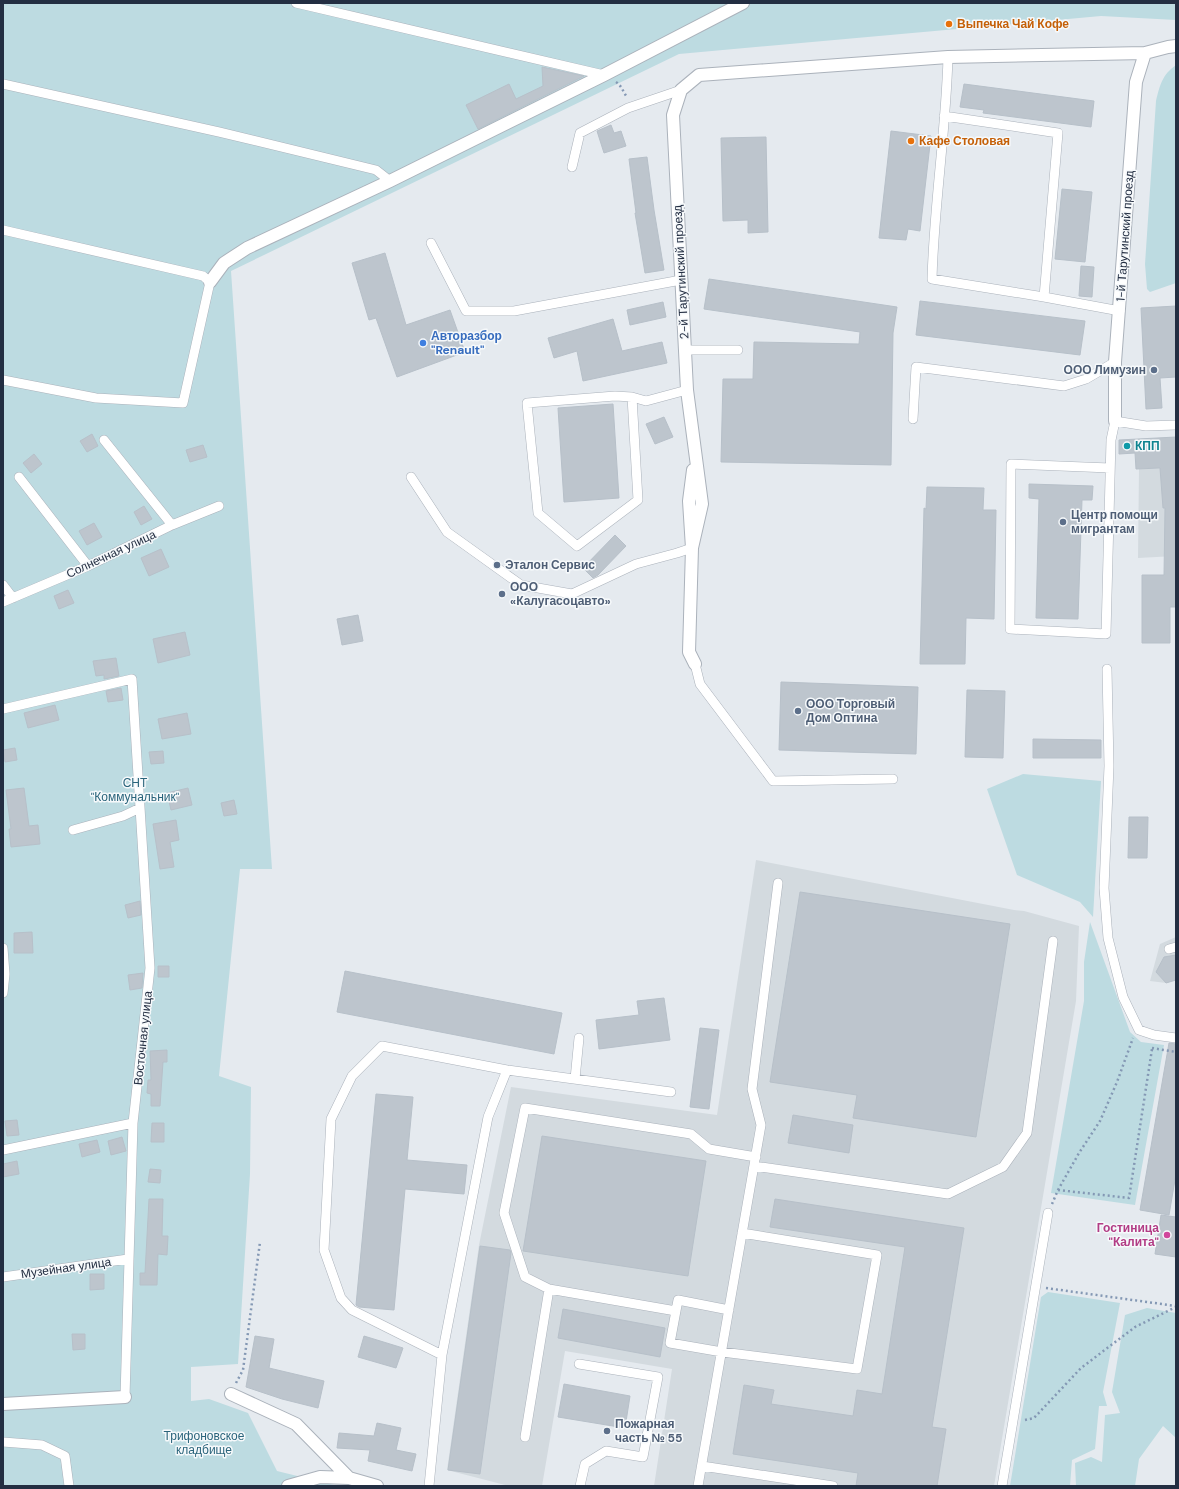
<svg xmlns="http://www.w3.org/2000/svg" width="1179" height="1489" font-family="'DM Sans',sans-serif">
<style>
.built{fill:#d3dadf}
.green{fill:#bddbe1}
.building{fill:#bdc5cd;stroke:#b7c0c9}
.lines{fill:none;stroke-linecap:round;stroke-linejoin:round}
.lane-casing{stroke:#abb2bb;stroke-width:10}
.street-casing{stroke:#abb2bb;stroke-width:14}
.path{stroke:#8498b4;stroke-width:2.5;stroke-dasharray:2 3;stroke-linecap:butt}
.lane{stroke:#fff;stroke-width:9}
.street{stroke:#fff;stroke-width:12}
.food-dot{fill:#e8710a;stroke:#f6f9fb;stroke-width:1.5}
.shop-dot{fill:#3f7fe0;stroke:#f6f9fb;stroke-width:1.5}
.service-dot{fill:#5c6f8a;stroke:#f6f9fb;stroke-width:1.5}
.culture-dot{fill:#0f9aa8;stroke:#f6f9fb;stroke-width:1.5}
.hotel-dot{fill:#d1479c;stroke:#f6f9fb;stroke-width:1.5}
.labels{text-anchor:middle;stroke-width:3;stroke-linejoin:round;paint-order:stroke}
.food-label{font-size:12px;font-weight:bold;fill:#c56008;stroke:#f6f9fb;text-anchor:start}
.street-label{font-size:12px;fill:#232e42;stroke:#f6f9fb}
.shop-label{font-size:12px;font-weight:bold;fill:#366cbe;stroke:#f6f9fb;text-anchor:start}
.service-label{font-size:12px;font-weight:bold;fill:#4e5e75;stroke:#f6f9fb;text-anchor:start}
.culture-label{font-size:12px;font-weight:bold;fill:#0d838f;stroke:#f6f9fb;text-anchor:start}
.park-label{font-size:12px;fill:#2a647b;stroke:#f6f9fb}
.hotel-label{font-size:12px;font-weight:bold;fill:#b23c85;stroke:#f6f9fb;text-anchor:end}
</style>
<rect width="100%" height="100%" fill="#e5eaef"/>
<path class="built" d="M1176 468 1175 556 1138 558 1139 469Z
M756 860 1014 910 1024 911 1079 926 1076 1001 994 1486H654L672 1369 565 1351 542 1486H509L447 1470 479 1245 511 1087 717 1115Z
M1176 937V980L1166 983 1150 981 1160 944Z"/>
<path class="green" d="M3 3H1176V20L1101 16 679 54 231 271 272 869H240L219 1076 251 1087 250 1174 238 1364 191 1367V1401L209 1399 248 1413 277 1471 338 1486H3Z
M1176 65V283L1150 292 1147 289 1145 264 1156 101C1160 85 1162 75 1176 65Z
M1023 774 1101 781 1093 917 1080 902 1017 875 987 789Z
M1090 922 1130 1032 1141 1042 1164 1045 1135 1205 1051 1193 1084 1001V962Z
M1048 1292 1120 1303 1103 1392 1107 1406H1099L1095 1449 1072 1460 1070 1486H1010L1041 1297Z
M1147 1308 1176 1313V1438L1163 1426 1139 1459 1135 1486H1076L1075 1463 1091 1457 1102 1462 1105 1415 1120 1413 1112 1392 1125 1315Z"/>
<path class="building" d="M542 67 584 76 478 129 466 105 509 84 516 99 543 86Z
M964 84 1094 101 1091 127 983 113 984 110 960 107Z
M611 125 614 133 621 131 626 146 604 153 597 131Z
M891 131 931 136 920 231 908 229 906 240 879 238Z
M766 137 768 232 748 233V220L723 221 721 138Z
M647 157 654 210 664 270 645 273 635 213H636L629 159Z
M1062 189 1092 192 1085 262 1055 259Z
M385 253 406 325 450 310 465 352 397 377 376 318 369 320 352 263Z
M1081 266 1094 267 1092 297 1079 296Z
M709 279 897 307 893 333 891 465 721 462 723 379H753L754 342 859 344 860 332 704 309Z
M920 301 1085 321 1080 355 916 335Z
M663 302 666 317 630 325 627 310Z
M1176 306V377L1160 378 1162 408 1146 409 1141 308Z
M613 319 622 351 662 342 667 363 583 381 577 351 554 358 548 338Z
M613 404 619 498 564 502 558 408Z
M664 417 673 437 655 444 646 424Z
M92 434 98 446 87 452 80 441Z
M1176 437V607H1170V643H1142V575H1164L1165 508H1163L1160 468 1136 469 1135 453 1119 454V440Z
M203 445 207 457 190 462 186 450Z
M34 454 42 464 31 473 23 463Z
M1029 484 1093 486 1092 500H1082L1078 619 1036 618 1039 499 1029 498Z
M927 487 984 488 983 510H996L994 619 966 618 965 664H920L924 508 926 509Z
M144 506 152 519 141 525 134 512Z
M94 523 102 537 87 545 79 531Z
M615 535 626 546 598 575 593 578 583 568Z
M161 549 169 567 149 576 141 558Z
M68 590 74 603 59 609 54 596Z
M358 615 363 641 342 645 337 619Z
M185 632 190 655 158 663 153 639Z
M116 658 119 676 104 679V675L96 676 93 661Z
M781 682 918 687 916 754 779 750Z
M121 688 123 700 108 702 106 691Z
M967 690 1005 691 1003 758 965 757Z
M55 705 59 720 28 728 24 713Z
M187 713 191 734 162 739 158 719Z
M1033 739 1101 740V758H1033Z
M15 748 17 760 5 762 3 750Z
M163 751 164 763 151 764 149 752Z
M24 788 29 826 38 825 40 844 11 847 9 829H11L6 790Z
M188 788 192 805 171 810 167 793Z
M234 800 237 814 224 816 221 803Z
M1129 817H1148L1147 858H1128Z
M176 820 179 840 170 842 174 867 160 869 153 824Z
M800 892 1010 924 976 1137 853 1118 857 1095 770 1082Z
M140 901 141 915 128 918 125 905Z
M32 932 33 953H14V933Z
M1176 955V980L1166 983 1156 972 1164 957Z
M158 966H169V977H158Z
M345 971 562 1013 554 1054 337 1012Z
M143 973 142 988 130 990 128 975Z
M664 998 670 1040 599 1049 596 1020 639 1015 637 1001Z
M700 1028 719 1030 709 1109 690 1107Z
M1169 1043 1176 1044V1174L1169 1215 1140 1210Z
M167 1050V1062H163L160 1106H151V1094L147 1093 148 1080H151L150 1051Z
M376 1094 413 1097 407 1160 467 1165 464 1194 405 1189 394 1310 359 1307 356 1305Z
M793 1115 853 1125 849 1153 788 1143Z
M17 1120 19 1135 7 1136 5 1121Z
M152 1123H164V1142H151Z
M542 1136 706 1161 688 1276 523 1251Z
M122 1137 126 1151 111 1155 108 1141Z
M97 1140 100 1152 82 1157 79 1144Z
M17 1161 19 1174 3 1177V1164Z
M150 1169 161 1170 160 1183 148 1182Z
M149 1199H163L162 1236H168L167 1255 158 1254 157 1285H140V1273H145Z
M775 1199 964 1228 932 1427 946 1429 937 1486H856L858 1473 733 1454 744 1385 774 1390 771 1404 853 1416 857 1390 882 1394 905 1247 770 1227Z
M1161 1215 1176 1217V1257L1155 1254Z
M480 1246 510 1250 511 1253 480 1474 448 1470Z
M90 1274H104V1289L90 1290Z
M563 1309 665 1328 660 1357 558 1338Z
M72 1334H85V1349L73 1350Z
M255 1336 274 1339 269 1368 324 1381 318 1408 282 1399 246 1387Z
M364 1336 403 1348 396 1368 358 1357Z
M564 1384 630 1396 625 1428 558 1417Z
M377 1423 401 1428 396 1450 416 1454 412 1471 368 1461 370 1450 337 1448 339 1433 374 1436Z"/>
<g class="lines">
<defs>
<path id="lane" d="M296 3 604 75
M3 84 219 132 376 170 390 181
M944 116 1058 133 1044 297 932 279C934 205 946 131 948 57
M572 167 580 133 628 108 681 90
M3 230 203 276 210 282 183 403 96 398 3 380
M431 243 466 311H514L681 280
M1044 297 1120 311
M685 350H738
M632 397 638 500 577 546 538 513 527 403 615 396 632 397 646 401 687 390
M913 419 916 367 1064 386 1086 379 1115 362
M104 440 172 525
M1110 468 1011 464 1010 629 1106 634 1111 440 1115 421 1146 426 1176 425
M19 477 88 566
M411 477 447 532 521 585 572 594 636 564 677 553 692 548
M3 585 13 598
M3 602 88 566 172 525 219 506
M695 664 700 684 773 781 893 779
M1107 669 1109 766 1104 888 1108 938 1123 997 1139 1030 1154 1035 1176 1038
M3 709 132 679 150 968 133 1123 125 1397
M73 830 123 816 140 808
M3 948 5 974 3 993
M1169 949 1176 947
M575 1079 579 1038
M3 1150 133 1123
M754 1166 948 1194 1003 1167 1027 1133 1053 941
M3 1277 128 1259
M549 1289 525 1277 504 1213 525 1108 691 1134 709 1149 756 1157
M729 1310 678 1300 670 1343 722 1352 857 1369 877 1255 742 1233
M442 1355 352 1310 341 1298 324 1250 331 1119 352 1076 382 1046 507 1070
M579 1364 658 1377 643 1457 606 1451 585 1464 580 1486
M525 1437 549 1289 676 1311
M3 1442 42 1445 65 1456 69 1486
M702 1466 833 1486
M429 1486 442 1355 488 1117 507 1070 671 1092
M698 1486 761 1125 752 1089 778 883
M1002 1486 1048 1213"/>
<path id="street" d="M210 282 224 263 247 248 390 181 604 75 743 3
M1115 421V362L1136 82 1145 53
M693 470 689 501 692 548 689 652 695 664
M692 548 702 504 687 390 673 115 681 90 699 75 948 57 1145 53 1168 47 1176 46
M231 1394 296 1424 349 1478
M3 1404 125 1397
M288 1486 320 1477 349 1478 377 1486"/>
</defs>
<use href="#lane" class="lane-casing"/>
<use href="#street" class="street-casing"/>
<path class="path" d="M616 82C622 86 623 92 627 97
M1152 1048 1176 1052
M1058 1190 1129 1198 1152 1049
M1052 1204 1058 1190 1079 1153 1100 1121 1117 1082 1133 1038
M1046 1288 1176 1306
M236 1383 243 1370 260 1242
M1025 1420 1034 1418 1081 1368 1135 1327 1176 1307"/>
<use href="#lane" class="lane"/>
<use href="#street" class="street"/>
</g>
<g class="food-dot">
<circle cx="949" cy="24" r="4"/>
<circle cx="911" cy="141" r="4"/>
</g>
<circle class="shop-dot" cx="423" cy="343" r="4"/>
<g class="service-dot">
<circle cx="1154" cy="370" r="4"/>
<circle cx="1063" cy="522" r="4"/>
<circle cx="497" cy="565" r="4"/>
<circle cx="502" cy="594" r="4"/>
<circle cx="798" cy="711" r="4"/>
<circle cx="607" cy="1431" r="4"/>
</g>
<circle class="culture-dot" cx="1127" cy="446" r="4"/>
<circle class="hotel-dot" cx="1167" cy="1235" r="4"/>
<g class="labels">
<g class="food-label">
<text x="957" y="28">Выпечка Чай Кофе</text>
<text x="919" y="145">Кафе Столовая</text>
</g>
<g class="street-label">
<text transform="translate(1125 236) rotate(-86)" y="4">1-й Тарутинский проезд</text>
<text transform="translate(681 272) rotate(-93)" y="4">2-й Тарутинский проезд</text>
<text transform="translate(111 554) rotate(-25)" y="4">Солнечная улица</text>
<text transform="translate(143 1038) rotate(-84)" y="4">Восточная улица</text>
<text transform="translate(66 1268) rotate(-8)" y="4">Музейная улица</text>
</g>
<g class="shop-label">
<text x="431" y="340">Авторазбор<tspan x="431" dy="14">"Renault"</tspan></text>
</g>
<g class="service-label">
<text x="1146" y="374" text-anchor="end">ООО Лимузин</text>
<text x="1071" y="519">Центр помощи<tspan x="1071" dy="14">мигрантам</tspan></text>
<text x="505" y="569">Эталон Сервис</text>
<text x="510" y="591">ООО<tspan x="510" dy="14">«Калугасоцавто»</tspan></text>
<text x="806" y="708">ООО Торговый<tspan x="806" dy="14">Дом Оптина</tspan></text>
<text x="615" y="1428">Пожарная<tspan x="615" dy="14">часть № 55</tspan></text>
</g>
<g class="culture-label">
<text x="1135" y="450">КПП</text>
</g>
<g class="park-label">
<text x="135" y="787">СНТ<tspan x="135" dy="14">"Коммунальник"</tspan></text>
<text x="204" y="1440">Трифоновское<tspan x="204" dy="14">кладбище</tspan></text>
</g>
<g class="hotel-label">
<text x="1159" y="1232">Гостиница<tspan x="1159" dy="14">"Калита"</tspan></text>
</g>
</g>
<rect width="1179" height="1489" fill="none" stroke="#232e42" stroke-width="8"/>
</svg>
